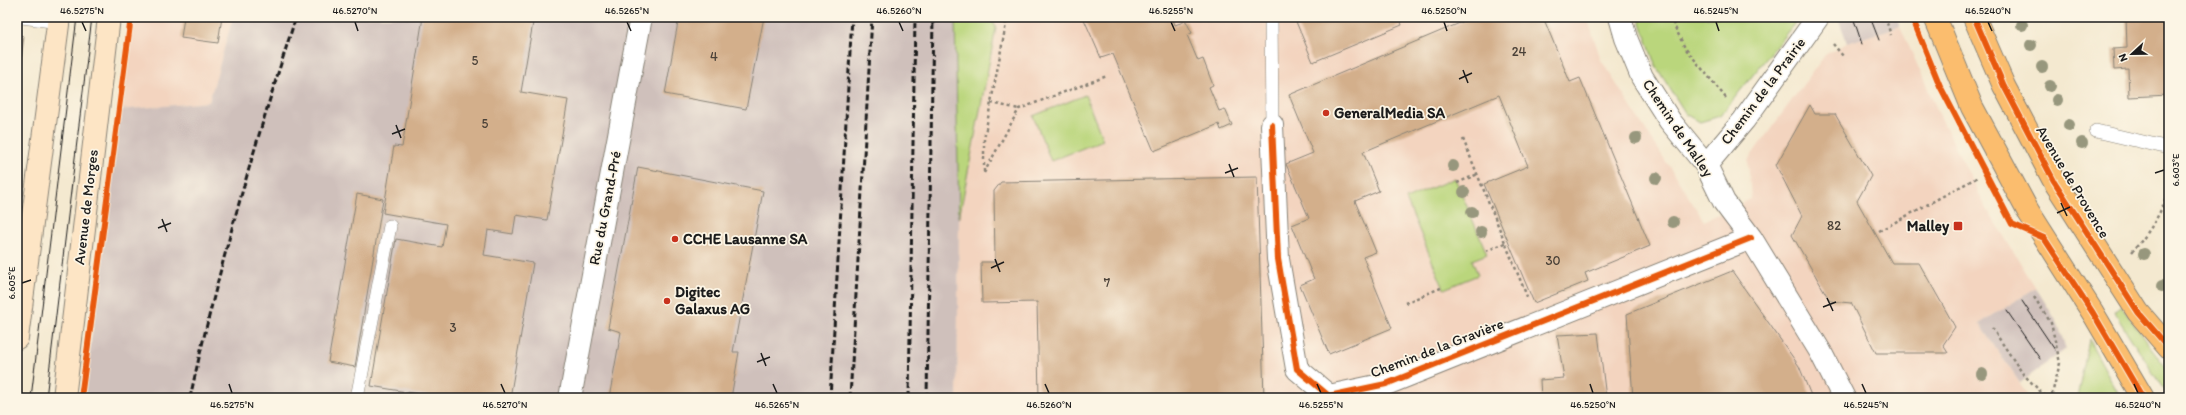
<svg xmlns="http://www.w3.org/2000/svg" width="2186" height="415" font-family="Itim,sans-serif">
<style>
.built{fill:#f3d4bf}
.industrial{fill:#cfc0bb}
.green{fill:#bad67c;stroke:#6b794c}
.building{fill:#d3af8b}
.lines{fill:none;stroke-linecap:round;stroke-linejoin:round}
.service-casing{stroke:#888276;stroke-width:14}
.minor-casing{stroke:#888276;stroke-width:24}
.secondary-casing{stroke:#888276;stroke-width:24}
.primary-casing{stroke:#888276;stroke-width:24}
.path{stroke:#888276;stroke-width:2.5;stroke-dasharray:3 3;stroke-linecap:butt}
.service{stroke:#fff;stroke-width:13}
.minor{stroke:#fff;stroke-width:22}
.secondary{stroke:#fde5c5;stroke-width:22}
.primary{stroke:#fbbd6e;stroke-width:22}
.tram{stroke:#1c1c1c;stroke-width:1}
.rail{stroke:#1c1c1c;stroke-width:3;stroke-dasharray:6 3;stroke-linecap:butt}
.cycleway-casing{stroke:#fcf5e5;stroke-width:8}
.cycleway{stroke:#e8590c;stroke-width:6}
.tree{fill:#97977d}
.ticks{fill:none;stroke:#1c1c1c;stroke-width:1.5}
.poi-dot{fill:#c8321e;stroke:#fcf5e5;stroke-width:1.5}
.labels{text-anchor:middle;stroke-width:3.5;stroke-linejoin:round;paint-order:stroke}
.number-label{font-size:13px;fill:#4a4138}
.street-label{font-size:15px;fill:#1c1c1c;stroke:#fcf5e5}
.poi-label{font-size:15px;font-weight:bold;fill:#1c1c1c;stroke:#fcf5e5;text-anchor:start}
.neatline{fill:none;stroke:#1c1c1c;stroke-width:1.5}
.ticks-label{font-size:10px;text-anchor:middle;fill:#1c1c1c}
</style>
<rect width="100%" height="100%" fill="#fcf5e5"/>
<filter id="ink" filterUnits="userSpaceOnUse"><feTurbulence type="fractalNoise" baseFrequency=".025" numOctaves="2"/><feDisplacementMap in="SourceGraphic" scale="8" xChannelSelector="R" yChannelSelector="G"/><feConvolveMatrix kernelMatrix="1 2 1 2 8 2 1 2 1" color-interpolation-filters="sRGB"/></filter>
<filter id="wash" filterUnits="userSpaceOnUse"><feTurbulence type="fractalNoise" baseFrequency=".012" numOctaves="4" result="noise"/><feDisplacementMap in="SourceGraphic" scale="16" xChannelSelector="R" yChannelSelector="G"/><feGaussianBlur stdDeviation="0.9" result="paint"/><feColorMatrix in="noise" values="0 0 0 0 0 0 0 0 0 0 0 0 0 0 0 0 0 1.4 0 .05"/><feComposite in="paint" operator="in"/></filter>
<g filter="url(#wash)">
<rect width="100%" height="100%" fill="#f4e9d0"/>
<path class="built" d="M128 17H233L209 102 119 110Z
M955 17H1587L1601 60 1704 221 1751 199 1748 160 1825 55 1847 43 1900 26 1940 116 1985 206 2036 288 1979 324 2030 398H957L959 218Z"/>
<path class="industrial" d="M233 17H955L959 218 957 398H84L119 110 209 102Z
M1838 17H1896L1900 26 1847 43Z
M2036 288 2057 322 2066 349 2020 383 1979 324Z"/>
<path class="green" d="M955 17H991L996 28 959 218Z
M1639 17H1795L1794 24 1720 116 1700 122 1686 114 1655 65Z
M1085 95 1103 140 1051 161 1033 116Z
M1455 178 1487 254 1472 260 1478 275 1444 289 1406 199Z
M2121 306 2169 372V398L2114 312Z
M2089 340 2121 398H2077Z"/>
<g id="blocks">
<path class="building" d="M184 17H222L218 43 181 38Z
M423 17H534L521 92 568 100 547 220 516 215 513 234 488 230 484 255 533 263 510 398H443L371 386 396 239 442 247 446 224 383 213 394 146 402 147Z
M679 17H764L746 109 665 94Z
M1083 17H1172L1175 25 1186 21 1192 33 1187 35 1198 61 1203 59 1213 85 1209 87 1219 111 1225 109 1232 125 1221 130 1219 124 1154 151 1113 54 1101 58Z
M1294 17H1399L1402 25 1313 62Z
M1466 17H1543L1570 82 1580 78 1650 246 1585 273 1588 281 1534 303 1484 184 1528 166 1499 95 1363 152 1379 191 1355 201 1376 252 1363 257 1392 328 1329 354 1300 285 1314 279 1292 225 1309 218 1286 164 1313 153 1289 95 1467 20Z
M2126 17H2169V95L2129 97 2128 69 2114 70 2113 49 2127 48Z
M17 35 24 36 18 84H17Z
M1810 105 1815 114H1835L1871 176 1857 201 1892 263H1919L1955 327 1943 345 1948 353H1876L1851 303 1830 301 1792 235 1802 216 1776 165Z
M638 167 763 191 733 352H739L731 398H609L621 332 608 328Z
M1257 177 1264 398H1039L1037 302 982 303 981 262H995L994 191 1001 182Z
M357 194 383 199 355 367 328 362Z
M1732 271 1799 366 1812 398H1633L1627 314Z
M1598 333 1606 398H1541L1540 380 1564 378 1557 335Z"/>
</g>
</g>
<g filter="url(#ink)">
<use href="#blocks" fill-opacity="0" stroke="#888276" stroke-width="1"/>
<g class="lines">
<defs>
<path id="service" d="M22 17 59 22
M1271 17 1272 125
M2096 131 2169 148
M357 398 390 226"/>
<path id="minor" d="M1620 17 1626 38 1642 77 1670 121 1706 165 1724 202 1751 238 1820 351 1844 398
M1272 125 1278 259 1297 369 1329 396 1386 384 1751 238
M1706 165 1744 120 1818 17
M570 398 641 17"/>
<path id="secondary" d="M17 338 59 17
M64 398 109 17"/>
<path id="primary" d="M1935 17 1972 107 2028 211 2093 313 2143 398
M1974 17 2004 86 2054 181 2138 312 2169 348"/>
</defs>
<use href="#service" class="service-casing"/>
<use href="#minor" class="minor-casing"/>
<use href="#secondary" class="secondary-casing"/>
<use href="#primary" class="primary-casing"/>
<path class="path" d="M1670 17 1685 48 1726 98
M1885 17 1891 35
M1833 44 1843 56
M991 103 1019 109
M1463 139 1528 299
M984 172V139L1006 24 1003 17
M984 173 1019 109 1107 76
M1457 183 1478 174
M1879 231 1978 177
M1486 251 1505 243
M2132 252C2149 233 2161 214 2169 190
M2034 297 2051 323 2060 363 2051 398
M1405 303 1443 287
M1992 328 2023 374 2047 398"/>
<use href="#service" class="service"/>
<use href="#minor" class="minor"/>
<use href="#secondary" class="secondary"/>
<use href="#primary" class="primary"/>
<path class="tram" d="M1853 17 1862 44
M1870 17 1879 40
M2022 301 2055 350
M2007 311 2040 359
M31 398 77 17
M46 398 92 17"/>
<path class="rail" d="M190 398C218 269 255 143 296 17
M830 398 852 17
M850 398 872 17
M909 398 915 17
M927 398 933 17"/>
<defs>
<path id="cycleway" d="M1912 17 1940 86 2012 224 2044 238 2093 313 2143 398
M1974 17 2004 86 2054 181 2138 312 2169 348
M1272 125 1278 259 1297 369 1329 396 1386 384 1751 238
M81 398 131 17"/>
</defs>
<use href="#cycleway" class="cycleway-casing"/>
<use href="#cycleway" class="cycleway"/>
</g>
<g class="tree">
<circle cx="2022" cy="25" r="6"/>
<circle cx="2031" cy="45" r="6"/>
<circle cx="2042" cy="67" r="6"/>
<circle cx="2050" cy="86" r="6"/>
<circle cx="2057" cy="100" r="6"/>
<circle cx="2069" cy="125" r="6"/>
<circle cx="1636" cy="138" r="6"/>
<circle cx="2082" cy="143" r="6"/>
<circle cx="1453" cy="166" r="6"/>
<circle cx="1656" cy="178" r="6"/>
<circle cx="1464" cy="192" r="6"/>
<circle cx="1472" cy="212" r="6"/>
<circle cx="1673" cy="222" r="6"/>
<circle cx="1481" cy="232" r="6"/>
<circle cx="2144" cy="254" r="6"/>
<circle cx="2162" cy="286" r="6"/>
<circle cx="1982" cy="374" r="6"/>
</g>
</g>
<path class="ticks" d="M82 22 86 31M355 22 358 31M627 22 631 31M899 22 903 31M1171 22 1175 31M1444 22 1447 31M1716 22 1719 31M1988 22 1992 31M1463 70 1468 83M1459 79 1472 73M396 125 401 138M392 134 405 129M1229 164 1234 177M1225 173 1238 168M2155 173 2164 170M2061 203 2067 216M2057 213 2070 207M162 219 167 232M158 228 171 223M995 259 1000 272M991 268 1004 262M22 283 31 280M1827 298 1833 311M1823 307 1836 302M761 353 766 366M757 362 770 357M229 384 232 393M501 384 505 393M773 384 777 393M1045 384 1049 393M1317 384 1321 393M1590 384 1593 393M1862 384 1866 393M2134 384 2138 393"/>
<g class="poi-dot">
<circle cx="1326" cy="113" r="4"/>
<rect x="1953" y="221" width="10" height="10" rx="2"/>
<circle cx="675" cy="239" r="4"/>
<circle cx="667" cy="301" r="4"/>
</g>
<g class="labels">
<g class="number-label">
<text x="1519" y="56">24</text>
<text x="714" y="61">4</text>
<text x="475" y="65">5</text>
<text x="485" y="128">5</text>
<text x="1834" y="230">82</text>
<text x="1553" y="265">30</text>
<text x="1107" y="287">7</text>
<text x="453" y="332">3</text>
</g>
<g class="street-label">
<text transform="translate(1763 91) rotate(-53)" y="5">Chemin de la Prairie</text>
<text transform="translate(1678 128) rotate(56)" y="5">Chemin de Malley</text>
<text transform="translate(2073 182) rotate(59)" y="5">Avenue de Provence</text>
<text transform="translate(86 207) rotate(-83)" y="5">Avenue de Morges</text>
<text transform="translate(605 208) rotate(-79)" y="5">Rue du Grand-Pré</text>
<text transform="translate(1437 348) rotate(-21)" y="5">Chemin de la Gravière</text>
</g>
<g class="poi-label">
<text x="1334" y="118">GeneralMedia SA</text>
<text x="1949" y="231" text-anchor="end">Malley</text>
<text x="683" y="244">CCHE Lausanne SA</text>
<text x="675" y="297">Digitec<tspan x="675" dy="17">Galaxus AG</tspan></text>
</g>
</g>
<rect width="2186" height="415" fill="none" stroke="#fcf5e5" stroke-width="44"/>
<g transform="translate(2132 54) rotate(248)" stroke="#fcf5e5" stroke-width="3" paint-order="stroke">
<path d="M0-3L7 15L0 10L-7 15Z" fill="#1c1c1c"/>
<text y="-6" font-size="11" font-weight="bold" text-anchor="middle" fill="#1c1c1c">N</text>
</g>
<rect x="22" y="22" width="2142" height="371" class="neatline"/>
<g class="ticks-label">
<text x="82" y="14">46.5275°N</text>
<text x="355" y="14">46.5270°N</text>
<text x="627" y="14">46.5265°N</text>
<text x="899" y="14">46.5260°N</text>
<text x="1171" y="14">46.5255°N</text>
<text x="1444" y="14">46.5250°N</text>
<text x="1716" y="14">46.5245°N</text>
<text x="1988" y="14">46.5240°N</text>
<text transform="translate(2175 170) rotate(-90)" y="4">6.603°E</text>
<text transform="translate(11 283) rotate(-90)" y="4">6.605°E</text>
<text x="232" y="408">46.5275°N</text>
<text x="505" y="408">46.5270°N</text>
<text x="777" y="408">46.5265°N</text>
<text x="1049" y="408">46.5260°N</text>
<text x="1321" y="408">46.5255°N</text>
<text x="1593" y="408">46.5250°N</text>
<text x="1866" y="408">46.5245°N</text>
<text x="2138" y="408">46.5240°N</text>
</g>
</svg>
